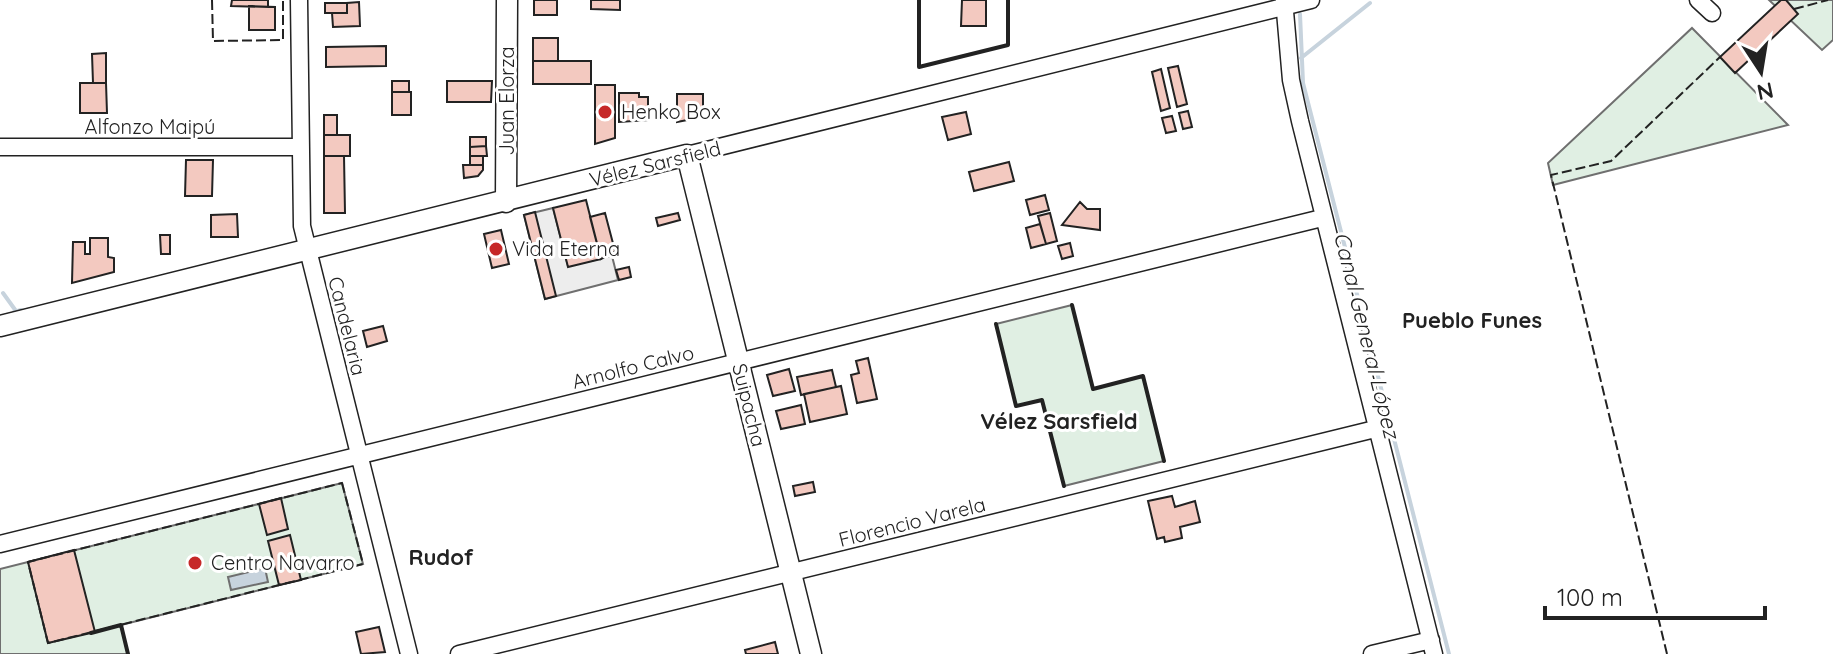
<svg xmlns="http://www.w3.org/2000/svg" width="1833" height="654" font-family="Quicksand,sans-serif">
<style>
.green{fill:#e0efe3;stroke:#6f6f6f;stroke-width:2}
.parking{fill:#ededed;stroke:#6f6f6f;stroke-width:2}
.water{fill:#c7d3dd;stroke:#6f6f6f;stroke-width:2}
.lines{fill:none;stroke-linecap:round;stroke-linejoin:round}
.stream{stroke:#c7d3dd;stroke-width:4}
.building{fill:#f3c9c0;stroke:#222;stroke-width:2}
.minor-casing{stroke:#222;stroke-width:19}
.major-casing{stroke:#222;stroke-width:23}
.minor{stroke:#fff;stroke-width:16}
.major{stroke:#fff;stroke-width:20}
.fence{stroke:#222;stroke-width:2;stroke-dasharray:10 4;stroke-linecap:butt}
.wall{stroke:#222;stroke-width:4}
.poi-dot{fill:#c62828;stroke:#fff;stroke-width:3}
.labels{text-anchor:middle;stroke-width:6;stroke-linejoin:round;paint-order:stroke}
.street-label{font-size:20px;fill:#222;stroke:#fff}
.poi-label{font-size:20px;fill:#222;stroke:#fff;text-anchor:start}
.neighbourhood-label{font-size:22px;font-weight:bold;fill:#222;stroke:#fff}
.water-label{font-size:22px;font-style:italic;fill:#222;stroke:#fff}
</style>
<rect width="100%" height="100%" fill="#fff"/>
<path class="green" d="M1769 0H1833V40L1822 50Z
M1692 28 1788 125 1553 185 1548 163Z
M1072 305 1093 389 1143 376 1164 461 1064 486 1042 400 1016 406 996 324Z
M342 483 363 564 121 625 128 654H0V569Z"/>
<path class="parking" d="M553 208 568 266 612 256 618 280 545 299 524 215Z"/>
<path class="water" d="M265 568 268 582 231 590 228 577Z"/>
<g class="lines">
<path class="stream" d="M1300 14 1303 83 1449 654
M1301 58 1370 3
M3 293 16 311
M14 312 21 310"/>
</g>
<path class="building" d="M232 0H268V7L231 6Z
M534 0H557V15H534Z
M591 0H620V10L591 9Z
M962 0H986V26H961Z
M1781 0H1786L1798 14 1735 73 1720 57Z
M359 2 360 26 333 27 332 13H347V3Z
M325 3H347V13H325Z
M249 6 275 7V30H249Z
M533 38H558V61H533Z
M386 46V66L326 67V47Z
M106 53V83H93L92 54Z
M533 61H591V84H533Z
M1178 66 1187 104 1177 107 1168 68Z
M1161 69 1170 108 1161 111 1152 72Z
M392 81H409V92H392Z
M447 81H492L491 102H447Z
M80 83H106L107 113H80Z
M595 85H615V138L595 144Z
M392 92H411V115H392Z
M619 93H639V97H648V120L619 122Z
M677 94H703V117L677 122Z
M1188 111 1192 127 1183 129 1179 113Z
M966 112 971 134 948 140 942 117Z
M324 115H337V135H324Z
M1172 116 1176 131 1166 133 1162 118Z
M324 135H350V156H324Z
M470 137H486V146L470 147Z
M486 146 487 156H470V147Z
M324 156H344L345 213H324Z
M470 156H483V165H470Z
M186 160H213L212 196H185Z
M1009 162 1014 181 974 191 969 172Z
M463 165H483V170L478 176 464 178Z
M1045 195 1049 210 1030 215 1026 200Z
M586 200 601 259 568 267 553 208Z
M1080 202 1087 209H1100V230L1062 225Z
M535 212 556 296 545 299 524 215Z
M605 213 615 251 601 259 590 217Z
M678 213 680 220 658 226 656 218Z
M1050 213 1057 241 1046 244 1038 216Z
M237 214 238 237H211V215Z
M1040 224 1046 244 1031 248 1026 228Z
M501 230 509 264 492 268 484 234Z
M160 235H170V254H161Z
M90 238H108V257L114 258V272L72 283 73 242H85V254H90Z
M1070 243 1073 256 1062 259 1058 246Z
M629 267 631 277 619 280 616 270Z
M383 326 387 341 367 347 363 331Z
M868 358 877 399 857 403 851 375 859 373 856 361Z
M789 369 795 391 773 396 767 375Z
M832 370 836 387 801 395 797 377Z
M841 386 847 414 810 422 804 394Z
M801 405 805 424 781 429 776 411Z
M813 482 815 492 795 496 793 486Z
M1172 496 1175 507 1195 501 1200 522 1180 527 1182 538 1165 542 1164 537 1157 539 1148 501Z
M281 498 288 529 267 535 259 504Z
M290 535 301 580 279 585 268 541Z
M74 550 95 632 48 643 28 562Z
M379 627 385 652 361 654 356 632Z
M775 642 778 654H746L745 650Z"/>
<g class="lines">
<defs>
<path id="minor" d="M299 0 302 226 409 654
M1284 0 1291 80 1300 121 1434 654
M1698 0 1712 13
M0 147H301
M687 155 1311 0
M0 544 1322 218
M459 654 1375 429
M1372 654 1431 640"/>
<path id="major" d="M506 202 507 0
M0 326 687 155 811 654"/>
</defs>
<use href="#minor" class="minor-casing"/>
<use href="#major" class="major-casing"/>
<use href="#minor" class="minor"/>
<use href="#major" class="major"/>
<path class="fence" d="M212 0 213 41 283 40V0
M1794 9 1828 0
M342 483 363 564 48 643 28 562Z
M1667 654 1551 175 1611 161 1720 57"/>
<path class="wall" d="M919 0V67L1008 45V0
M1072 305 1093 389 1143 376 1164 461
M996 324 1016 406 1042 400 1064 486
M91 633 121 625 128 654"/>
</g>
<g class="poi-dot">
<circle cx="605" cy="112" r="8"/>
<circle cx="496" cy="249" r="8"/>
<circle cx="195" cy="563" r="8"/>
</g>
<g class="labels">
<g class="street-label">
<text transform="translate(507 101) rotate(-90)" y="7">Juan Elorza</text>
<text x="150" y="134">Alfonzo Maipú</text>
<text transform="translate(655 164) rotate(-14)" y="7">Vélez Sarsfield</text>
<text transform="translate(347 326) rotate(76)" y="7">Candelaria</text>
<text transform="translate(633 367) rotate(-14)" y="7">Arnolfo Calvo</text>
<text transform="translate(749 405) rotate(76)" y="7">Suipacha</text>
<text transform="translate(912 522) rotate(-14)" y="7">Florencio Varela</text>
</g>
<g class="poi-label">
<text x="621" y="119">Henko Box</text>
<text x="512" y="256">Vida Eterna</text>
<text x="211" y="570">Centro Navarro</text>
</g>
<g class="neighbourhood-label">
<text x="1472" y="328">Pueblo Funes</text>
<text x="1059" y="429">Vélez Sarsfield</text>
<text x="441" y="565">Rudof</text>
</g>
<g class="water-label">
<text transform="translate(1367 335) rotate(76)" y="8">Canal General López</text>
</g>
</g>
<g transform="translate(1761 72) rotate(168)" stroke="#ffffff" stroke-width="6" paint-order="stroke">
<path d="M0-6L14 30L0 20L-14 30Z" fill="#222222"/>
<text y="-12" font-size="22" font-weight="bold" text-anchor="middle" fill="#222222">N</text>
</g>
<path d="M1545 606v12h220v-12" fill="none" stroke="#222222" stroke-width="4"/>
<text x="1557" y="606" font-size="24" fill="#222222" stroke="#ffffff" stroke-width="6" paint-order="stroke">100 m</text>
</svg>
